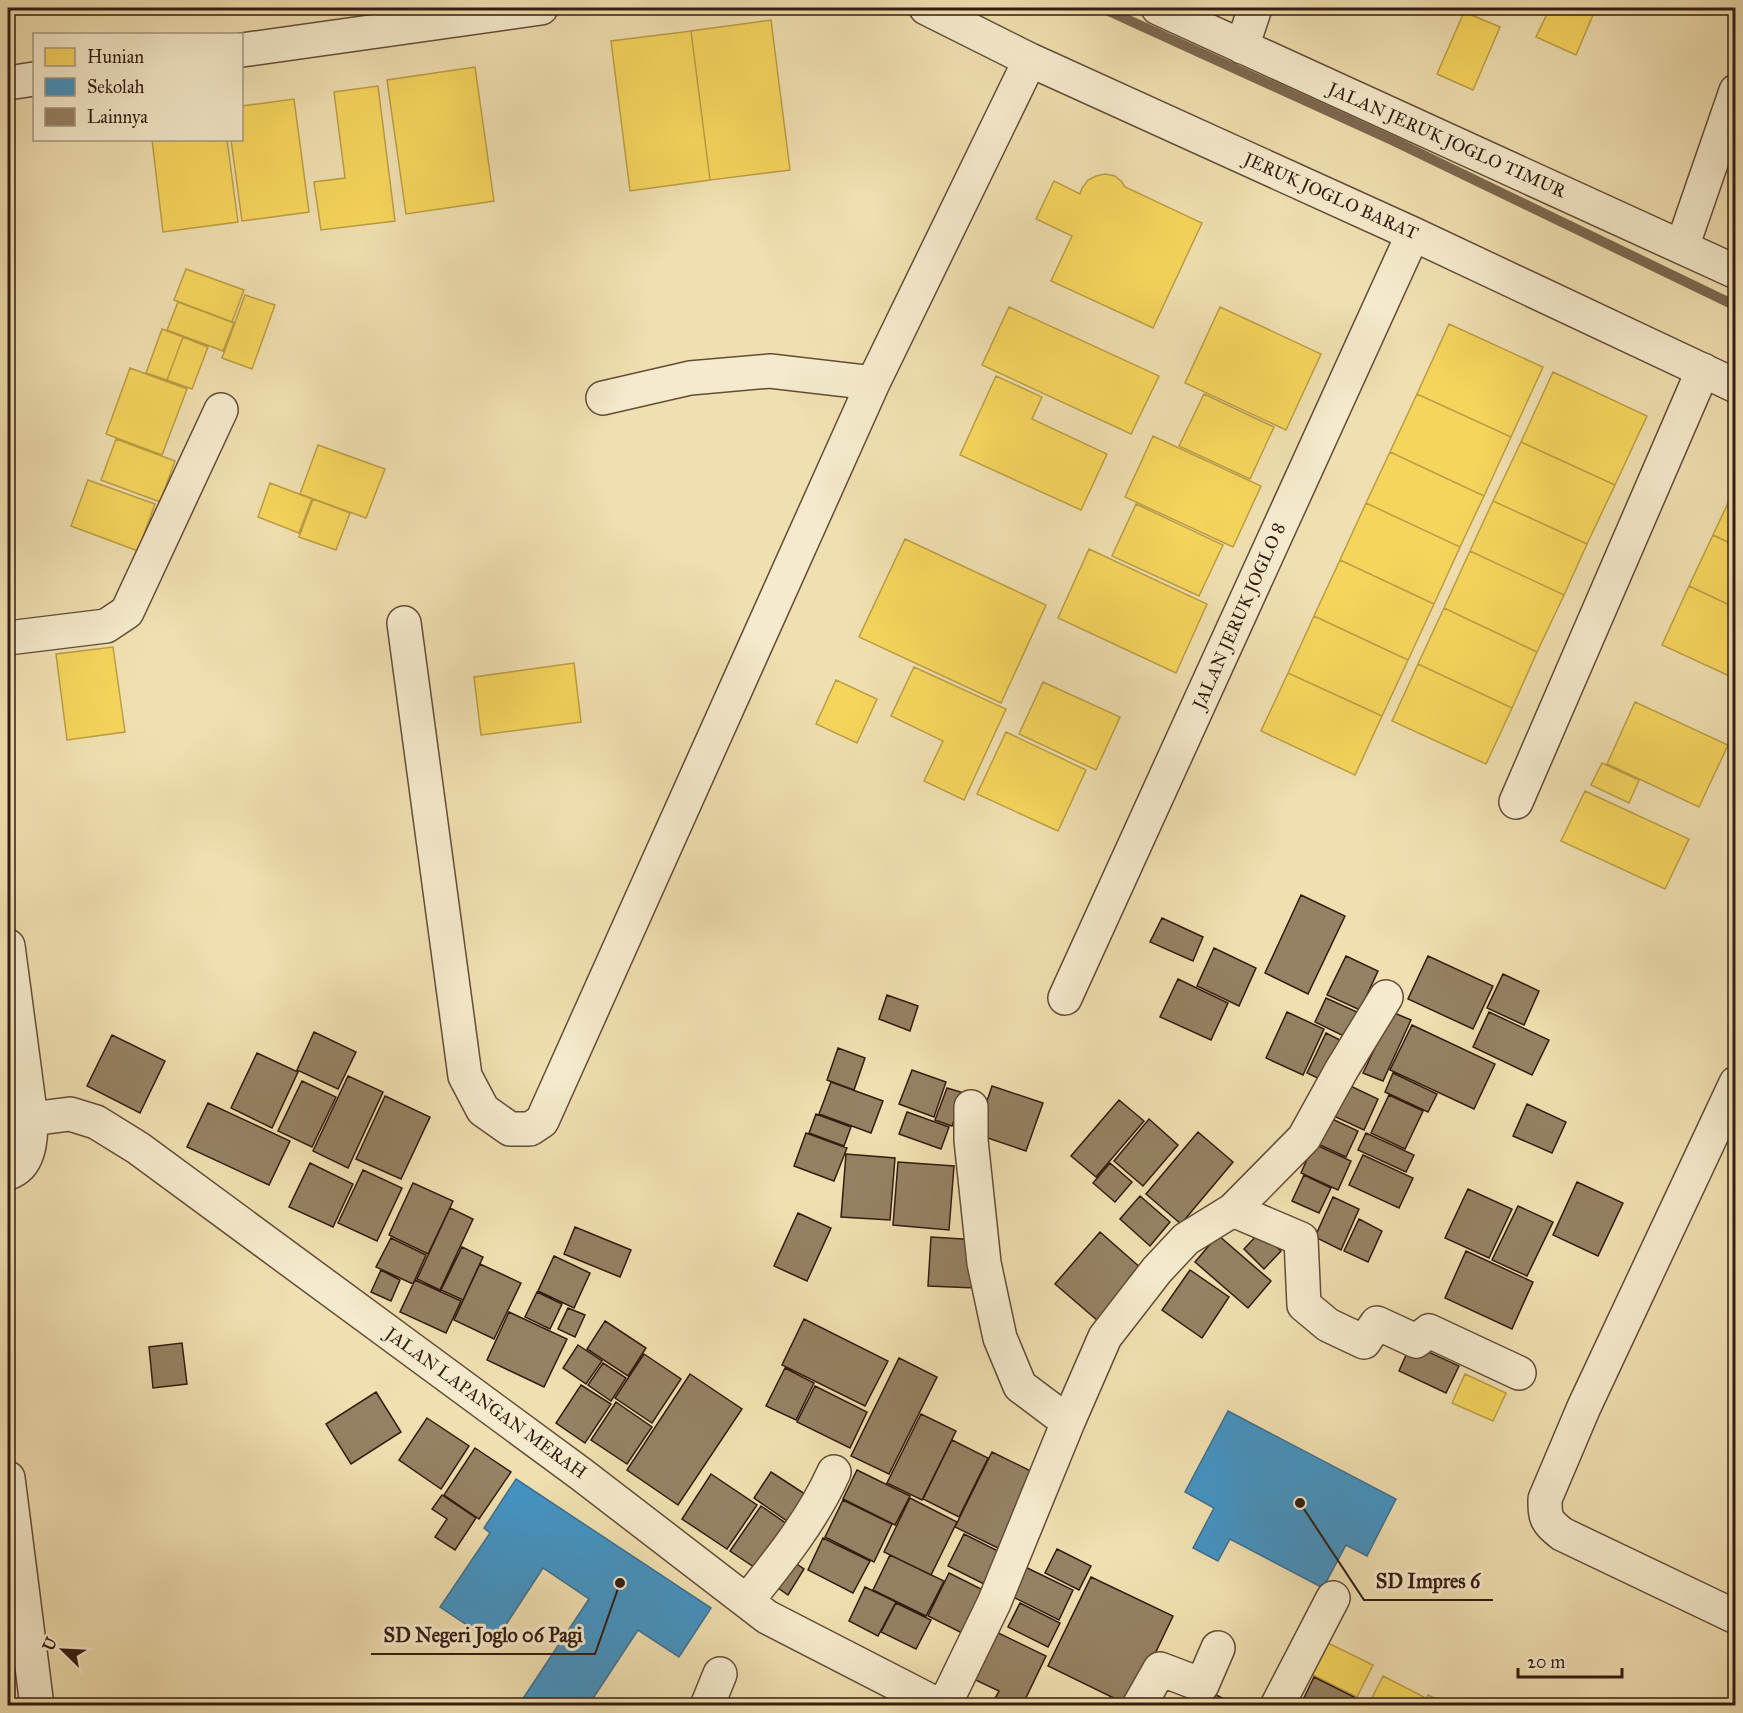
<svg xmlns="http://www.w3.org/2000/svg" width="1743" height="1713" font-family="'IM FELL Great Primer',serif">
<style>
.homes{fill:#f6d55c;stroke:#bb9e45;stroke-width:1.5}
.schools{fill:#4393c3;stroke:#3e6f8d;stroke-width:1.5}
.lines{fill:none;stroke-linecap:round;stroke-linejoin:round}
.stream{stroke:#7d6950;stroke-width:10}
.building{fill:#958163;stroke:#321c10;stroke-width:1.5}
.street-casing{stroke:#624d38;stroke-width:36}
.street{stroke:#f5eacc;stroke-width:33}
.labels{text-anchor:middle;stroke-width:6;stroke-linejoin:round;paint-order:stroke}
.street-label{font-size:18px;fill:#321c10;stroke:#f5eacc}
.leader{fill:none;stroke:#321c10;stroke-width:2}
.callout-dot{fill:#321c10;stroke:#f5eacc;stroke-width:2}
.callout-label{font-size:20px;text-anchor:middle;font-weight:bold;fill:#321c10;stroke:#f5eacc;stroke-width:6;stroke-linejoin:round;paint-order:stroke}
</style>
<rect width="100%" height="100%" fill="#f0dfb0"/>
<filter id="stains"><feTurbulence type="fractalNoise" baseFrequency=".00333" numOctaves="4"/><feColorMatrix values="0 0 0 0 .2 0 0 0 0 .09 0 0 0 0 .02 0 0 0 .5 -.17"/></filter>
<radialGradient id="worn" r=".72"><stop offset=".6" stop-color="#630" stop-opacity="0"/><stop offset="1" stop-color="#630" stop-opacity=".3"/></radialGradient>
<path class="homes" d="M1550 8H1596L1576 55 1536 37Z
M1464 12 1500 27 1473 90 1437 74Z
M771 20 790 170 710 180 691 31Z
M691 31 710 180 630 191 611 41Z
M475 67 494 201 406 214 387 80Z
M378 86 395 221 321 230 314 182 345 178 334 92Z
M294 99 309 212 242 221 231 140H242V106Z
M152 140H227L238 222 163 232Z
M1105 174 1115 176 1122 182 1125 187 1202 223 1153 328 1051 281 1072 236 1036 219 1054 181 1080 194 1082 188 1088 180 1096 176Z
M186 269 244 290 232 322 174 300Z
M245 295 275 305 252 369 222 358Z
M178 302 234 323 223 351 167 330Z
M1009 307 1159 376 1131 434 982 365Z
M1220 307 1321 354 1286 430 1185 383Z
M1449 324 1543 367 1511 437 1417 394Z
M162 329 183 337 167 380 146 373Z
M183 337 208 347 192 389 167 380Z
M130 368 187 389 162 455 106 434Z
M1553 372 1647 416 1615 485 1521 442Z
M996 376 1042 397 1032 419 1107 454 1081 510 960 455Z
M1204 394 1274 427 1250 479 1179 446Z
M1417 394 1511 437 1484 496 1390 452Z
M1153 436 1261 486 1233 547 1125 497Z
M116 439 175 461 160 502 101 480Z
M1521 442 1615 485 1587 544 1493 501Z
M318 445 385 469 366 518 300 494Z
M1390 452 1484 496 1460 547 1366 503Z
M88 480 155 504 138 551 71 526Z
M270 483 312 499 299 533 258 517Z
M1736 486V546L1713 535Z
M313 499 350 513 336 550 299 537Z
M1493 501 1587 544 1564 595 1470 551Z
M1366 503 1460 547 1434 604 1340 560Z
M1136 504 1223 545 1199 596 1112 556Z
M1713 535 1736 546V608L1689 586Z
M905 539 1046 605 1001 703 859 637Z
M1089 549 1207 604 1176 673 1058 618Z
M1470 551 1564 595 1537 652 1444 608Z
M1340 560 1434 604 1408 660 1314 616Z
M1689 586 1736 608V679L1662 645Z
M1444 608 1537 652 1512 708 1418 664Z
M1314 616 1408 660 1382 716 1288 673Z
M113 647 125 732 67 740 56 654Z
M574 663 581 722 481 735 474 677Z
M1418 664 1512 708 1486 764 1392 721Z
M914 667 1006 709 964 800 924 781 943 741 891 716Z
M1288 673 1382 716 1355 775 1261 731Z
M836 680 877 699 857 743 816 724Z
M1043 682 1120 717 1096 770 1019 734Z
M1635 702 1728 745 1699 807 1607 764Z
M1006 732 1086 770 1058 831 977 794Z
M1602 763 1639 780 1629 803 1591 785Z
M1585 791 1689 839 1665 889 1561 841Z
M1736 837V854L1729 851Z
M1465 1374 1506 1393 1493 1421 1452 1403Z
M1324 1641 1373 1665 1357 1697 1309 1673Z
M1383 1676 1424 1697 1420 1706H1368Z
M1428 1695 1451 1706H1423Z"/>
<path class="schools" d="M1228 1411 1396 1499 1367 1556 1346 1545 1323 1588 1230 1539 1218 1561 1193 1548 1214 1508 1185 1492Z
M516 1479 711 1608 679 1657 638 1630 588 1706H518L589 1599 543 1568 494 1643 440 1607 490 1533 484 1528Z"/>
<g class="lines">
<path class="stream" d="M1102 8 1394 141 1736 306"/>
</g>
<path class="building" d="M1301 895 1345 916 1308 994 1265 973Z
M1162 918 1203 937 1193 961 1150 942Z
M1214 948 1256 968 1239 1006 1197 986Z
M1346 956 1378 971 1360 1010 1327 995Z
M1428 956 1493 986 1473 1029 1408 999Z
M1503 974 1539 991 1524 1025 1487 1008Z
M1178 979 1228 1003 1211 1040 1160 1017Z
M887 995 918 1006 910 1031 879 1019Z
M1326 998 1368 1017 1356 1042 1315 1022Z
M1287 1012 1324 1029 1303 1075 1266 1058Z
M1392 1012 1411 1020 1383 1081 1363 1073Z
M1489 1012 1549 1040 1532 1075 1473 1047Z
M1412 1025 1495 1064 1474 1109 1390 1070Z
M314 1032 356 1052 338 1089 297 1070Z
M1326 1033 1346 1043 1328 1083 1307 1073Z
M112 1035 165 1061 140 1113 87 1086Z
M838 1048 865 1058 854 1090 827 1080Z
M257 1053 298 1072 272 1128 231 1108Z
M912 1070 946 1082 934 1117 899 1104Z
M1393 1073 1437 1094 1428 1112 1385 1092Z
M348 1076 383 1092 348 1168 313 1151Z
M302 1081 336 1097 312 1147 278 1131Z
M831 1082 883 1101 871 1133 819 1114Z
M1342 1082 1378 1099 1364 1130 1327 1113Z
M992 1086 1043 1103 1026 1151 976 1134Z
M947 1088 964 1093 952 1126 935 1120Z
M1389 1095 1423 1111 1405 1149 1371 1133Z
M385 1096 430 1117 401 1179 356 1159Z
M1119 1100 1144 1121 1096 1177 1071 1156Z
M208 1103 290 1141 269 1185 187 1147Z
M1527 1104 1566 1122 1552 1153 1513 1136Z
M907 1112 949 1127 941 1149 899 1134Z
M816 1114 851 1127 844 1146 809 1133Z
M1330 1118 1358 1131 1346 1157 1318 1144Z
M1149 1119 1178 1145 1143 1186 1114 1161Z
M1198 1132 1233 1162 1181 1224 1146 1194Z
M806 1133 847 1148 834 1181 794 1166Z
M1366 1133 1414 1155 1406 1172 1358 1150Z
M1314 1144 1351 1161 1338 1190 1301 1173Z
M846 1154 895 1158 890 1220 841 1217Z
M1363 1155 1413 1178 1399 1208 1349 1185Z
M898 1162 954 1166 949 1230 893 1225Z
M310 1163 353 1184 333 1227 289 1207Z
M1110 1163 1132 1182 1115 1202 1093 1183Z
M363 1170 402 1188 377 1241 338 1223Z
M1304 1175 1331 1188 1319 1213 1292 1201Z
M1577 1182 1623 1203 1598 1256 1553 1235Z
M413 1183 453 1201 428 1254 389 1235Z
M1468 1189 1512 1209 1489 1258 1445 1238Z
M1140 1196 1170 1222 1150 1246 1120 1219Z
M1333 1197 1359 1209 1341 1250 1315 1237Z
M1518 1206 1553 1222 1527 1276 1492 1260Z
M450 1208 473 1219 440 1290 417 1279Z
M798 1213 831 1228 807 1281 774 1266Z
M1359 1219 1382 1231 1368 1262 1344 1251Z
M575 1227 631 1250 620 1277 564 1254Z
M1100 1232 1142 1269 1098 1321 1055 1284Z
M1260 1232 1281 1251 1264 1269 1244 1249Z
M1218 1235 1271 1281 1248 1308 1195 1262Z
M931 1237 978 1240 975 1288 928 1286Z
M391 1238 426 1255 413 1284 376 1267Z
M462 1247 483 1257 463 1300 441 1290Z
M1466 1251 1533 1282 1512 1329 1445 1298Z
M554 1256 590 1273 574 1308 538 1291Z
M480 1264 521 1283 494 1339 454 1320Z
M381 1270 400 1280 391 1301 371 1292Z
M1190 1270 1229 1297 1202 1338 1162 1310Z
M415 1280 461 1301 446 1333 400 1312Z
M537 1292 562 1304 550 1329 525 1317Z
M568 1308 585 1315 575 1337 558 1329Z
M509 1312 567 1339 544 1387 487 1360Z
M804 1319 888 1361 865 1406 782 1365Z
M605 1321 646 1348 628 1376 587 1349Z
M182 1343 187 1384 153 1388 149 1347Z
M1411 1344 1459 1366 1446 1393 1399 1371Z
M578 1345 602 1361 586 1384 563 1368Z
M644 1354 681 1379 652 1423 615 1398Z
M899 1358 937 1377 889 1474 851 1456Z
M603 1363 626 1378 611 1401 588 1385Z
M785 1368 814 1383 796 1420 766 1406Z
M690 1374 742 1409 678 1505 627 1470Z
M581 1385 611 1404 585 1443 556 1423Z
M815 1386 867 1412 850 1448 797 1422Z
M376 1392 401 1432 351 1464 326 1424Z
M616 1402 652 1427 627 1464 591 1440Z
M921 1414 956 1431 922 1500 887 1483Z
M427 1418 469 1446 441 1489 399 1460Z
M952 1440 988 1458 959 1517 923 1499Z
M475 1448 511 1472 479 1519 444 1495Z
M992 1452 1045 1478 1008 1553 955 1527Z
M857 1470 910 1496 895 1525 843 1499Z
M771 1472 805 1494 787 1521 754 1498Z
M711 1474 757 1505 727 1549 682 1519Z
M442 1495 476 1518 455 1550 435 1537 447 1519 432 1509Z
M910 1498 957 1522 931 1575 884 1552Z
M843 1500 892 1524 874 1562 825 1537Z
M761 1506 790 1526 760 1571 730 1551Z
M964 1534 1002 1553 986 1585 948 1566Z
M823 1538 870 1561 853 1593 808 1570Z
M1057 1549 1091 1566 1079 1590 1045 1573Z
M890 1555 944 1581 926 1616 873 1590Z
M788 1558 804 1569 788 1595 771 1583Z
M1021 1565 1073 1590 1059 1620 1007 1594Z
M949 1573 989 1593 968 1636 928 1616Z
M1091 1577 1173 1616 1130 1706 1048 1666Z
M865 1587 896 1602 878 1636 849 1621Z
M896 1603 931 1620 916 1649 881 1632Z
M1020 1603 1060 1623 1048 1647 1008 1627Z
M988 1628 1046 1656 1022 1706H999L993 1702 999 1691 965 1675Z
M1314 1677 1354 1697 1349 1706H1309L1302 1702Z
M1194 1683 1224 1699 1220 1706H1183Z"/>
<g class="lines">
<defs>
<path id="street" d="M926 8 1030 60 1413 234 1736 386
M1158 8 1736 272
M1242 47 1255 8
M242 50 541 8
M8 83 34 79
M1682 247 1736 91
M603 398 690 378 770 371 873 383
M404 623 465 1076 483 1110 510 1129H530L542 1121 873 383 1030 60
M8 638 106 626 127 612 221 410
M1516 802 1703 370
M8 946 31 1119C31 1139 30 1166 8 1173
M1065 998 1413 234
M1736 1083 1584 1407 1545 1499C1545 1519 1546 1521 1562 1534L1736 1617
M971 1107V1140L984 1263 1000 1338 1020 1386 1068 1422
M31 1119 70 1114 96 1122 138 1148 581 1474 767 1617 940 1706
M1233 1210 1301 1239 1304 1305 1328 1325 1364 1342 1377 1323 1416 1341 1429 1331 1519 1373
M8 1478 37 1706
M747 1601C779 1561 813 1519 834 1472
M707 1706 720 1674
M944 1706 994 1603 1068 1422 1105 1337 1157 1270 1186 1239 1233 1210 1304 1138 1342 1069 1386 997
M1139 1706 1160 1669 1202 1685 1218 1648
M1277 1706 1333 1598"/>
</defs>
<use href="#street" class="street-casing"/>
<use href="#street" class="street"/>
</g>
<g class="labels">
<g class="street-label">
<text transform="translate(1447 140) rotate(24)" y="6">JALAN JERUK JOGLO TIMUR</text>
<text transform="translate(1331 196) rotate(24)" y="6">JERUK JOGLO BARAT</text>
<text transform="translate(1239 616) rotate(-66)" y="6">JALAN JERUK JOGLO 8</text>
<text transform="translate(486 1403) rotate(36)" y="6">JALAN LAPANGAN MERAH</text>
</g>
</g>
<path class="leader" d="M1300 1503L1364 1600H1493M620 1583L595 1654H371"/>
<g class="callout-dot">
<circle cx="1300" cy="1503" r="6"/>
<circle cx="620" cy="1583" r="6"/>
</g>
<g class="callout-label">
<text x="1428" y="1588">SD Impres 6</text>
<text x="483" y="1642">SD Negeri Joglo 06 Pagi</text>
</g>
<rect width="1743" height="1713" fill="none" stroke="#f0dfb0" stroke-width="30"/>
<rect x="9" y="9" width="1725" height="1695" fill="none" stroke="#321c10" stroke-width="3"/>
<rect x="15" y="15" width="1713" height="1683" fill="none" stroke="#321c10" stroke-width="1.5"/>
<rect x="33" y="33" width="210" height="108" fill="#f5eacc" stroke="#a79881" stroke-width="1.5"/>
<rect x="45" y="48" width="30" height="18" fill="#f6d55c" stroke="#a79881" stroke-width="1.5"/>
<text x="87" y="63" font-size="18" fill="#321c10">Hunian</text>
<rect x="45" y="78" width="30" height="18" fill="#4393c3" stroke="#a79881" stroke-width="1.5"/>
<text x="87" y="93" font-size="18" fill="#321c10">Sekolah</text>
<rect x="45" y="108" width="30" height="18" fill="#958163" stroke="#a79881" stroke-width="1.5"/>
<text x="87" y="123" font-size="18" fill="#321c10">Lainnya</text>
<g transform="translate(63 1650) rotate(294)" stroke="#f5eacc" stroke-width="4.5" paint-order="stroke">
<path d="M0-4.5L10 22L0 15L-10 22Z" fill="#321c10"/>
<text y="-9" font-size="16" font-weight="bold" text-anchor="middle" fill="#321c10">U</text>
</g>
<path d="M1518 1668v9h104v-9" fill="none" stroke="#321c10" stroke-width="3"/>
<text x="1527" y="1668" font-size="18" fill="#321c10" stroke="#f5eacc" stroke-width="4.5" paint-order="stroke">20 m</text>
<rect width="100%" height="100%" filter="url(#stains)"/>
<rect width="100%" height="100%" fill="url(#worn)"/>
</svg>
